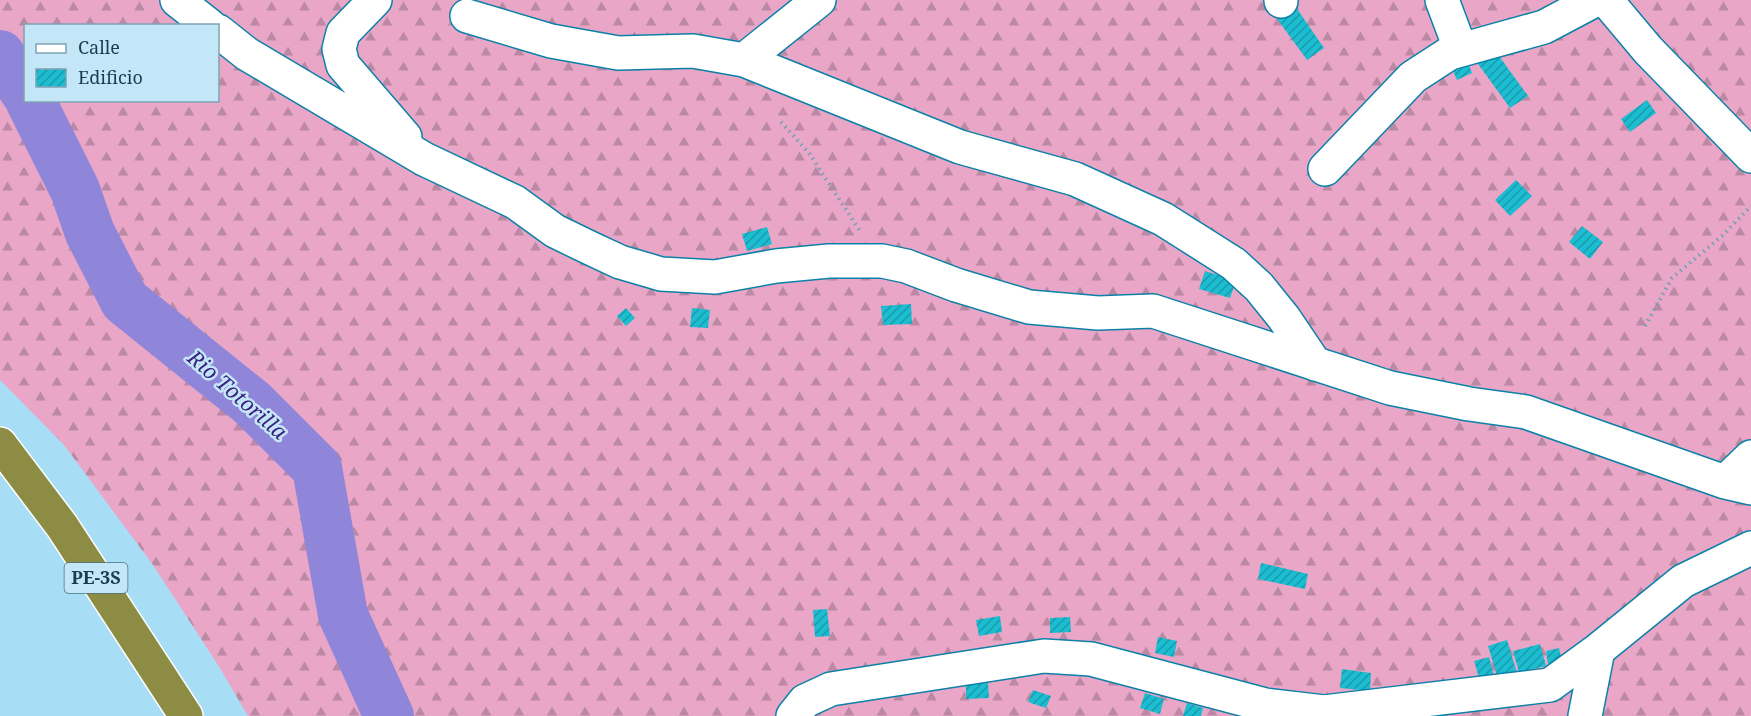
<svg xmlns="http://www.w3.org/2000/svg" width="1751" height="716" font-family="'Noto Serif',serif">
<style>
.forest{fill:url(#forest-firs);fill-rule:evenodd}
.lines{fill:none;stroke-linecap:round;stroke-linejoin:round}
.river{stroke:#9086d9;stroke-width:50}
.building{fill:url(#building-hatch)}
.minor-casing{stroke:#0c81a7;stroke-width:36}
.highway-casing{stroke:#fff;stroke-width:36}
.path{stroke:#70a0b6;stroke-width:4;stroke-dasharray:1.5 4.5;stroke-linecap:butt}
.minor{stroke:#fff;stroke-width:33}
.highway{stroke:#8d8c45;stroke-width:33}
.labels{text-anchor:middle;stroke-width:5;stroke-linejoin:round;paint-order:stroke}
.shield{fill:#c4e7f8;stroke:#4a7182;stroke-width:1.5}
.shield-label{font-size:18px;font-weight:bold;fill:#153e4f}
.water-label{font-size:21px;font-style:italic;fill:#3a1e80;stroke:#c4e7f8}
</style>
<defs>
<pattern id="forest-firs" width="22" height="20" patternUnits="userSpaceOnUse" patternTransform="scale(1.5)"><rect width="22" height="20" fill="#e9a6c7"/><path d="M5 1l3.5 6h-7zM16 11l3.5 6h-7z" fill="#bc89a4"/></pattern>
<pattern id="building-hatch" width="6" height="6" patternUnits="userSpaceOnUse" patternTransform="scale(1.5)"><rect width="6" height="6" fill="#1cbdd1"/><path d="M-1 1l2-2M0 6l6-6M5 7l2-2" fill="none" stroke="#189bac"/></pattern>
</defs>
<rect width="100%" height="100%" fill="#a8ddf6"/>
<path class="forest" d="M0 0H1751V716H248L218 665 153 565 64 445 0 380ZM26 26H218V100H26Z"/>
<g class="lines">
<path class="river" d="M0 55 26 93
M30 100 75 190 90 233 125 301 252 403 317 468 343 615 389 716"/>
</g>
<path class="building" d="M1293 3 1324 48 1307 60 1275 16Z
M1491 45 1528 96 1510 108 1473 57Z
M1466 57 1472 73 1457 80 1450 63Z
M1647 100 1656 113 1630 132 1621 119Z
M1516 180 1532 196 1510 216 1495 200Z
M1582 226 1603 242 1590 259 1569 242Z
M767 227 772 244 747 251 742 234Z
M1205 271 1236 281 1230 298 1199 289Z
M911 304 912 324 883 325 881 306Z
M626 308 635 318 626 326 617 316Z
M692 308 710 310 708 328 690 327Z
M1261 563 1308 574 1305 589 1258 579Z
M827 609 830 636 815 637 813 610Z
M1000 616 1002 632 979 636 976 620Z
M1070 617 1071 632 1050 633V618Z
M1158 637 1177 641 1174 657 1155 653Z
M1507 640 1517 673 1498 679 1488 646Z
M1540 644 1546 666 1519 672 1513 651Z
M1559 648 1562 661 1548 664 1546 651Z
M1489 657 1494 676 1480 681 1474 661Z
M1342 669 1371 673 1370 691 1340 688Z
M988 683 989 698 966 699V684Z
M1033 690 1051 696 1046 708 1028 702Z
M1145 693 1164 699 1160 714 1140 708Z
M1187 703 1203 708 1201 716H1183Z"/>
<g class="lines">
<defs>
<path id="minor" d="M177 0 210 26
M375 0 343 33 339 49 343 65 405 137
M1281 0V1
M1442 0 1460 48
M1606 0 1648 50 1751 156
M467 16 551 41 618 53 693 51 744 60 960 147 1075 179 1163 219 1234 264 1259 287 1284 318 1315 364
M218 31 247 54 424 159 515 202 555 231 590 248 620 262 661 274 715 277 776 266 829 261H882L906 266 956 285 1029 307 1098 313 1153 311 1390 388 1469 404 1526 412 1725 482 1751 488
M744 60 819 0
M1325 169 1413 77 1450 53 1544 27 1595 0
M1725 482 1751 457
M793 716 805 701 831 689 1044 656 1091 659 1265 705 1324 712 1550 685 1598 650 1683 581 1751 548
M1585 716 1598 650"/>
<path id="highway" d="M0 444 62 526 186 716"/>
</defs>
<use href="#minor" class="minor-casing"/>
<use href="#highway" class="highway-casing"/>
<path class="path" d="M781 122 809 153 860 231
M1645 326 1672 278 1723 235 1751 206"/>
<use href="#minor" class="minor"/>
<use href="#highway" class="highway"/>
</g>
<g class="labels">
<rect class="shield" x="64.5" y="563" width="63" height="30" rx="4.5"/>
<g class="shield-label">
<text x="96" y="584">PE-3S</text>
</g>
<g class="water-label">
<text transform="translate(237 395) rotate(41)" y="7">Rio Totorilla</text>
</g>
</g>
<rect x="24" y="24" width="195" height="78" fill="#c4e7f8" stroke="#7ea3b4" stroke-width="1.5"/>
<rect x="36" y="44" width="30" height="9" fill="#ffffff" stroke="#7ea3b4" stroke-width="1.5"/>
<text x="78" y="54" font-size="18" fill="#153e4f">Calle</text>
<rect x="36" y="69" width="30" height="18" fill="url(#building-hatch)" stroke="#7ea3b4" stroke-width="1.5"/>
<text x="78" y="84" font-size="18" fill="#153e4f">Edificio</text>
</svg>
